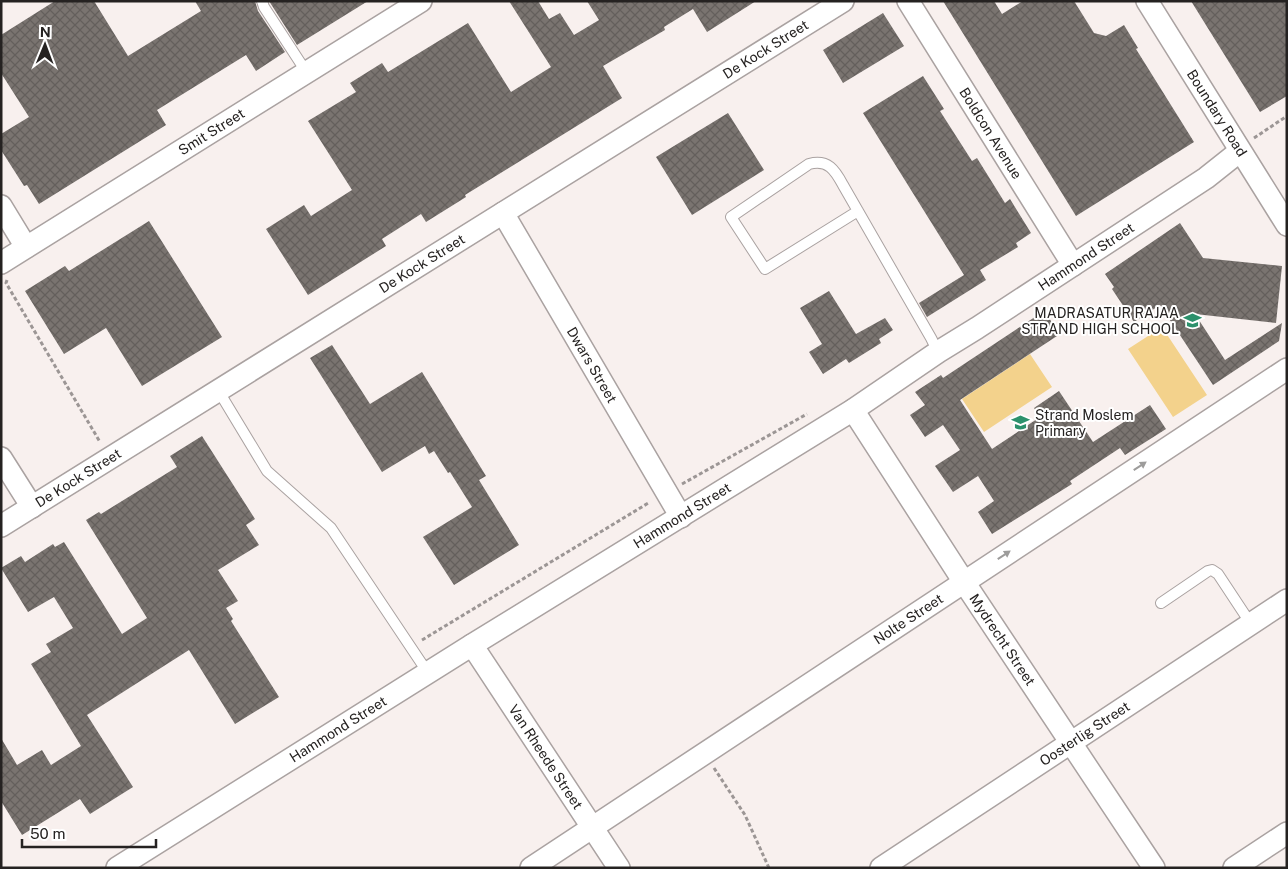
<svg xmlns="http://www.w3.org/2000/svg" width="1288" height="869" font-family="'Public Sans',sans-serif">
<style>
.garden{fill:#f3d28c}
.building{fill:url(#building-cross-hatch)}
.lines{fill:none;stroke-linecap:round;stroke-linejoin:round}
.service-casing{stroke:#aaa2a1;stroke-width:12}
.minor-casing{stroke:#aaa2a1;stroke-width:24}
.path{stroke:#9c9695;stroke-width:3;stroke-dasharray:4 2.5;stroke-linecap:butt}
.service{stroke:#fff;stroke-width:10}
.minor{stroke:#fff;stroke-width:21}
.oneway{fill:#9d9c9b}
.labels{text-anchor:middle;stroke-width:4;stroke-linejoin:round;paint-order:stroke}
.street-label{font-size:14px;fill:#252221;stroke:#fff}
.poi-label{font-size:14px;fill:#252221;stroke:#fff;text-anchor:end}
</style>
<defs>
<pattern id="building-cross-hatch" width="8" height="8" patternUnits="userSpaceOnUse" patternTransform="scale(1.25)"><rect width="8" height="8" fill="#7a7470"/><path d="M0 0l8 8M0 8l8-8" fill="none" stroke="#645f5c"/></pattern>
</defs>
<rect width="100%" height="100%" fill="#f8f0ee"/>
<path class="garden" d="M1162 327 1207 395 1173 417 1128 349Z
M1030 354 1052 387 984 432 962 399Z"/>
<path class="building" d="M55 1H94L128 56 201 11 195 1H255L258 11 285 52 256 71 246 55 157 110 166 125 39 204 27 185 24 186 1 150V134L29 117 1 73V35Z
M269 1H368L297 45Z
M509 1H538L549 19 560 13 574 35 599 20 587 1H756L707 32 693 9 664 27 665 30 603 66 622 98 465 195 466 197 426 222 421 214 382 239 386 246 308 295 266 229 304 205 311 216 352 190 308 121 356 92 350 83 382 63 388 72 468 23 511 92 551 67Z
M943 1H994L1002 14 1023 1H1074L1094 33 1106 36 1124 25 1138 48 1136 49 1194 142 1076 216Z
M1191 1H1287V96L1260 112Z
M883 13 904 46 843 83 823 50Z
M923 76 944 109 940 111 972 161 977 158 1005 203 1010 199 1031 233 1016 243 1018 247 980 270 986 280 927 317 919 303 964 275 863 113Z
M728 113 764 170 692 215 656 157Z
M149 221 222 337 142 386 106 328 64 354 25 291 65 266 69 271Z
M1180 223 1203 258 1282 266 1276 323 1195 314 1225 360 1282 323 1279 341 1213 385 1160 305 1134 322 1112 289 1114 287 1105 274Z
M829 291 856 334 885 318 893 330 879 339 881 343 849 363 846 359 823 374 809 352 822 344 800 308Z
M1044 311 1060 334 960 400 992 449 1040 417 1034 408 1059 391 1093 442 1150 405 1166 429 1125 455 1120 448 1070 481 1072 484 992 534 978 512 994 501 978 476 953 492 935 466 960 450 943 425 925 437 910 415 925 405 915 392 941 375 943 378Z
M332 345 370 404 422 372 486 476 479 480 519 545 454 585 423 537 472 507 450 472 448 473 434 451 429 454 425 446 382 472 310 358Z
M202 436 255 519 246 525 259 545 218 570 238 601 226 608 233 619 231 621 279 697 235 724 189 650 87 715 133 787 90 814 80 799 22 835 1 801V738L17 765 42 750 51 765 81 746 31 664 51 652 46 644 73 628 54 597 28 612 1 568 21 556 25 562 53 544 55 547 64 542 122 634 147 618 86 520 99 512 101 514 177 467 170 456Z"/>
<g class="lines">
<defs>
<path id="service" d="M262 1 264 7 307 73
M858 211 765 269 731 217 809 164C828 159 835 170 843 185L931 338 938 352
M218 390 267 471 331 528 428 673
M1161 603 1208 571 1212 570 1218 574 1251 624"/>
<g id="minor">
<path id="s1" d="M908 1 1073 265"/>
<path id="s2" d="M1147 1 1287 225"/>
<path d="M1 206 26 247"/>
<path id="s3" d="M503 213 681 517"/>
<path id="s4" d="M1 263 421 1"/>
<path id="s5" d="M853 410 964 582 1154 868"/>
<path d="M1 458 32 507"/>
<path id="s6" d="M1 526 843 1"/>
<path id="s7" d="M472 645 619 868"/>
<path id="s8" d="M117 868 472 645 853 410 938 352 977 328 1206 178 1240 151"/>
<path id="s9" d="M531 868 1287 369"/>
<path id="s10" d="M881 868 1287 600"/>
<path d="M1234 868 1287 833"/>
</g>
</defs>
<use href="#service" class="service-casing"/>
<use href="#minor" class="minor-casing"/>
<path class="path" d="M1254 138 1287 116
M7 280 6 283 100 442
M682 484 807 414
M422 640 650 502
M714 768 745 815 769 868"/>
<use href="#service" class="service"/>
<use href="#minor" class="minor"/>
</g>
<defs><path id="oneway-solid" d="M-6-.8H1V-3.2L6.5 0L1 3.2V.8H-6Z" transform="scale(1.25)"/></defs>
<g class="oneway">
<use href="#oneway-solid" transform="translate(1140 466) rotate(-33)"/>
<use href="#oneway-solid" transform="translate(1004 555) rotate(-33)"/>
</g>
<defs>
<symbol id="school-bare" viewBox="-9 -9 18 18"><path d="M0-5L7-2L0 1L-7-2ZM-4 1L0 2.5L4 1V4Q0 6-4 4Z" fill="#2c916c" stroke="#fff" stroke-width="2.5" paint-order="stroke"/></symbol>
</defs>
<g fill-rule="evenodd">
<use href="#school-bare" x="1180" y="308" width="25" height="25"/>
<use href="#school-bare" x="1008" y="410" width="25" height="25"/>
</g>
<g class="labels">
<g class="street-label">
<text dy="5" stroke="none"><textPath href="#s6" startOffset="901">De Kock Street</textPath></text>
<text dy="5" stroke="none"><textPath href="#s2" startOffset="132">Boundary Road</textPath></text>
<text dy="5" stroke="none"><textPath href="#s4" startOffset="248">Smit Street</textPath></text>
<text dy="5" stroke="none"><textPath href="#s1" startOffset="156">Boldcon Avenue</textPath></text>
<text dy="5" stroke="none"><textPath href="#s8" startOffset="1146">Hammond Street</textPath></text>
<text dy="5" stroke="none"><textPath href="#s6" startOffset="496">De Kock Street</textPath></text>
<text dy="5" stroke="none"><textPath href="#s3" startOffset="176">Dwars Street</textPath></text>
<text dy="5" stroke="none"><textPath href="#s6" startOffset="91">De Kock Street</textPath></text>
<text dy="5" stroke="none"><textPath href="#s8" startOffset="666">Hammond Street</textPath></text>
<text dy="5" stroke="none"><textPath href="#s9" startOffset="452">Nolte Street</textPath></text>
<text dy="5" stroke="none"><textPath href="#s5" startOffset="274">Mydrecht Street</textPath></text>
<text dy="5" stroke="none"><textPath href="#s8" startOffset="261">Hammond Street</textPath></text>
<text dy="5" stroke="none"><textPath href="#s10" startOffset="244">Oosterlig Street</textPath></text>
<text dy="5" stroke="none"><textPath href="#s7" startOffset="134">Van Rheede Street</textPath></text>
</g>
<g class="poi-label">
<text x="1179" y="318">MADRASATUR RAJAA<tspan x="1179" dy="16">STRAND HIGH SCHOOL</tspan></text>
<text x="1035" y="420" text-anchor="start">Strand Moslem<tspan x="1035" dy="16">Primary</tspan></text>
</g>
</g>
<rect width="1288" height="869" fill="none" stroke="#252221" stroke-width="5"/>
<g transform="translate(45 45) rotate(1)" stroke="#ffffff" stroke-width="4" paint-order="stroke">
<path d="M0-4L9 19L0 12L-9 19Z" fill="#252221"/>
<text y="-8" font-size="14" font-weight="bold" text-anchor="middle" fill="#252221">N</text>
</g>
<path d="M22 839v8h134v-8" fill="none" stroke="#252221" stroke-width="2.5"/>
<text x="30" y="839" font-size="15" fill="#252221" stroke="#ffffff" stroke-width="4" paint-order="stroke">50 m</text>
</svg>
